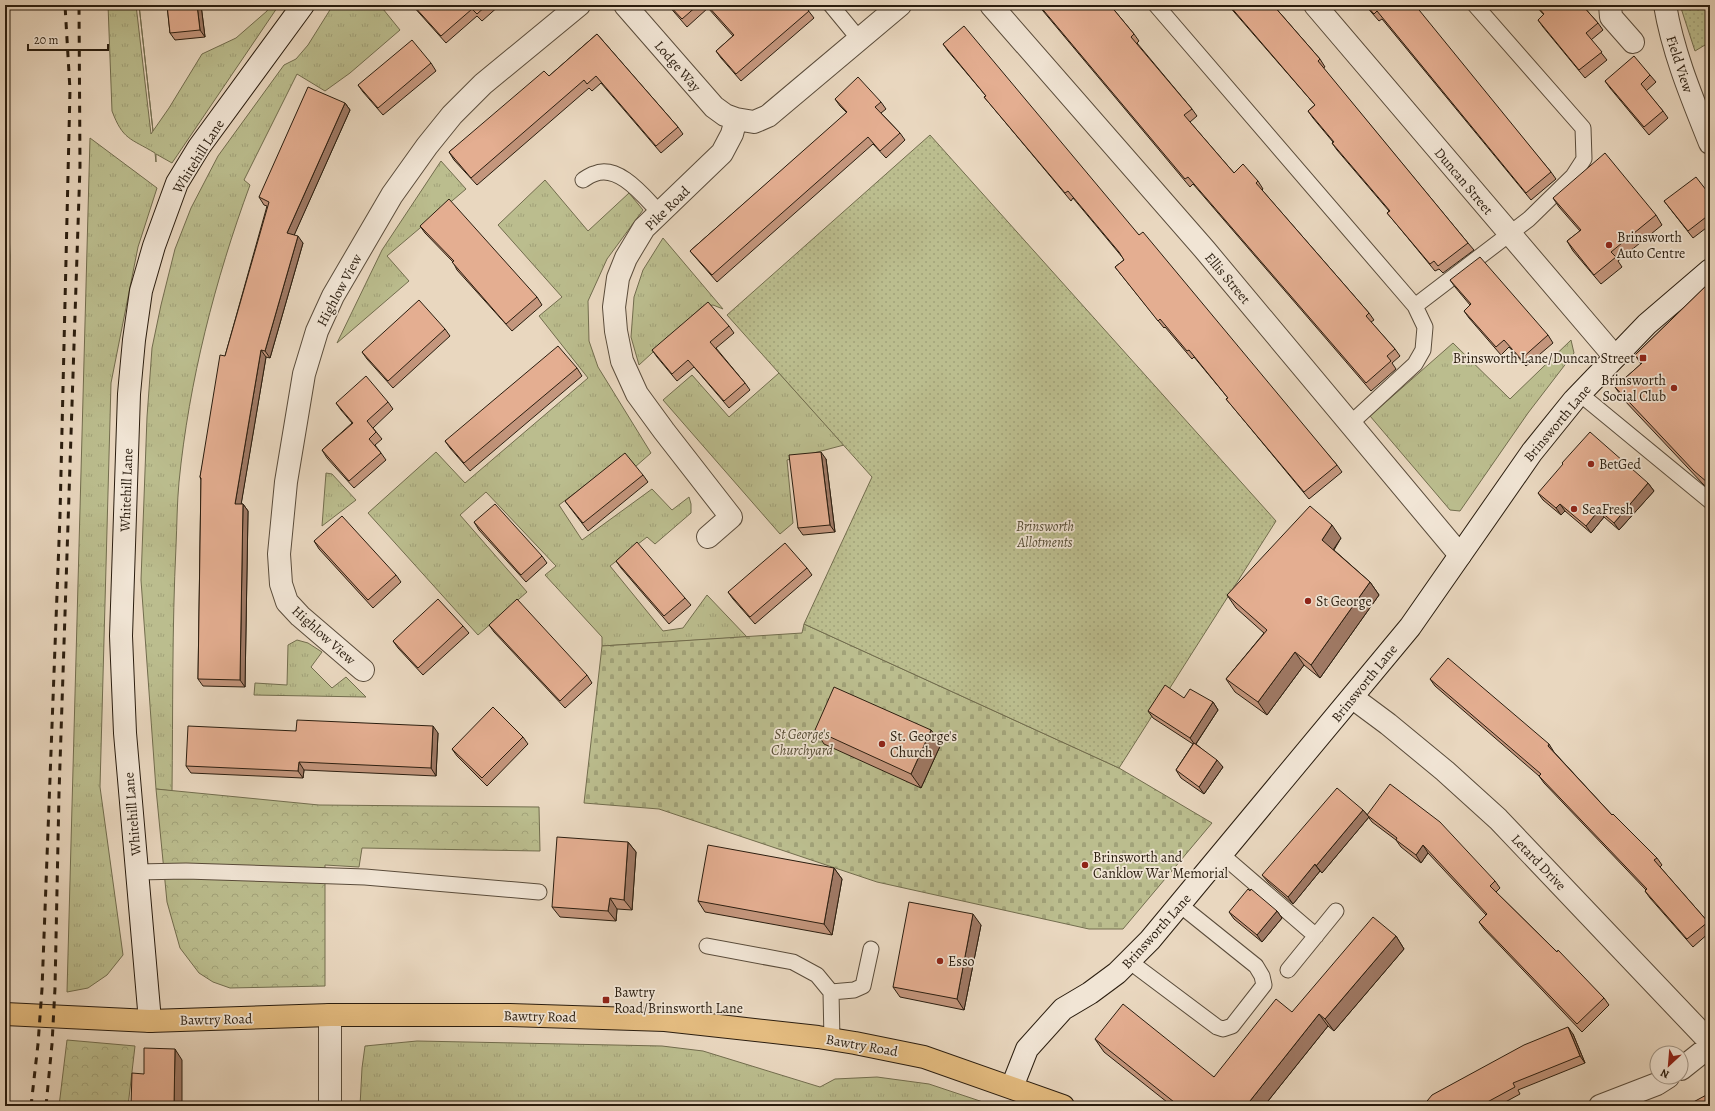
<svg xmlns="http://www.w3.org/2000/svg" width="1715" height="1111" font-family="Alegreya,serif">
<style>
.grass{fill:url(#grass-tufts);stroke:#726d4e}
.forest{fill:url(#forest-crowns);stroke:#726d4e}
.cemetery{fill:url(#cemetery-stones);stroke:#726d4e}
.park{fill:url(#park-dots);stroke:#726d4e}
.lines{fill:none;stroke-linecap:round;stroke-linejoin:round}
.lane-casing{stroke:#5a4c3b;stroke-width:17}
.street-casing{stroke:#5a4c3b;stroke-width:24}
.secondary-casing{stroke:#2a1d0f;stroke-width:24}
.primary-casing{stroke:#2a1d0f;stroke-width:24}
.lane{stroke:#f1e5d5;stroke-width:15}
.street{stroke:#f1e5d5;stroke-width:22}
.secondary{stroke:#f1e5d5;stroke-width:22}
.primary{stroke:#e4bc80;stroke-width:22}
.rail{stroke:#2a1d0f;stroke-width:3;stroke-dasharray:7 7;stroke-linecap:butt}
.wall{fill:#c4967d;stroke:#2a1d0f}
.shaded-wall{fill:#a07a66;stroke:#2a1d0f}
.building{fill:#e4ae91;stroke:#2a1d0f}
.poi-dot{fill:#8f2418;stroke:#f1e5d5;stroke-width:1.5}
.labels{text-anchor:middle;stroke-width:3.5;stroke-linejoin:round;paint-order:stroke}
.street-label{font-size:14px;fill:#2a1d0f;stroke:#f1e5d5}
.poi-label{font-size:14px;fill:#2a1d0f;stroke:#f1e5d5;text-anchor:start}
.park-label{font-size:14px;font-style:italic;fill:#564d35;stroke:#f1e5d5}
</style>
<defs>
<pattern id="grass-tufts" width="24" height="20" patternUnits="userSpaceOnUse"><rect width="24" height="20" fill="#bbbd8e"/><path d="M3 7l-1-3M5 7V3M7 7l1-3M15 17l-1-3M17 17v-4M19 17l1-3" fill="none" stroke="#a1a279"/></pattern>
<pattern id="forest-crowns" width="20" height="18" patternUnits="userSpaceOnUse"><rect width="20" height="18" fill="#bbbd8e"/><path d="M2 6a3 3 0 1 1 6 0M12 15a3 3 0 1 1 6 0" fill="none" stroke="#a1a279"/></pattern>
<pattern id="cemetery-stones" width="16" height="16" patternUnits="userSpaceOnUse"><rect width="16" height="16" fill="#bbbd8e"/><path d="M2 7V4a2 2 0 0 1 4 0v3zM10 15v-3a2 2 0 0 1 4 0v3z" fill="#a1a279"/></pattern>
<pattern id="park-dots" width="8" height="8" patternUnits="userSpaceOnUse"><rect width="8" height="8" fill="#bbbd8e"/><path d="M2 2h.1M6 6h.1" fill="none" stroke="#a1a279" stroke-width="1.8" stroke-linecap="round"/></pattern>
</defs>
<rect width="100%" height="100%" fill="#e9d7bf"/>
<filter id="stains"><feTurbulence type="fractalNoise" baseFrequency=".005" numOctaves="4"/><feColorMatrix values="0 0 0 0 .2 0 0 0 0 .09 0 0 0 0 .02 0 0 0 .5 -.17"/></filter>
<radialGradient id="worn" r=".72"><stop offset=".6" stop-color="#630" stop-opacity="0"/><stop offset="1" stop-color="#630" stop-opacity=".3"/></radialGradient>
<path class="grass" d="M108 5H136L151 134 153 131 139 5 153 131 169 108 202 54 236 38 267 11 270 5H279L172 163 156 154V162L155 153C130 138 123 140 112 111Z
M333 5H387L383 9 400 30 350 73 325 91 297 74 244 180 250 185C215 280 189 381 179 482 177 503 177 525 176 546 172 628 173 709 172 791L156 789 141 580 147 417 152 348 161 305 175 249 191 208 218 156 284 65 296 59 308 45Z
M90 138 157 188 138 247 111 383 100 787 123 955 107 975 88 988 67 992Z
M441 161 466 189 387 256 409 281 337 343 382 250Z
M545 180 588 231 629 193 643 210 607 259 588 301 589 341 598 367 651 453 635 467 625 455 559 505 582 540 652 489 672 510 689 497 691 504V513L655 544 647 537 610 566 663 631 683 628 707 595 747 637 602 646V637L545 575 556 566 486 492 460 515 527 592 478 635 368 513 436 452 465 483 588 378 539 316 562 297 498 225Z
M663 238 723 309 713 305 702 307 639 365 631 337 634 297 643 270Z
M1571 340 1574 353 1528 413 1460 511 1450 510 1370 416 1453 343 1510 399Z
M779 373 844 445 787 460 793 523 780 534 663 400 692 375 729 417Z
M326 473 332 474 356 500 322 526Z
M297 640 308 643 322 652 311 667 332 688 346 677 366 697 254 695 255 683 287 685 288 645Z
M417 1041 662 1046 703 1051 820 1087 835 1079 877 1077 929 1084 995 1106H360L362 1068 365 1046Z"/>
<path class="forest" d="M5 127 10 256 5 992Z
M156 789 319 805 539 807 540 851 362 848 359 867 325 865V986L230 988 213 982 199 973 180 948 167 902Z
M67 1040 135 1046 128 1106H59Z"/>
<path class="cemetery" d="M804 624 1119 768 1212 823 1123 929H1089L877 882 659 809 584 803 602 646 802 633Z"/>
<path class="park" d="M1680 5H1710V42L1695 51Z
M930 135 1276 521 1119 768 804 624 872 477 727 315Z"/>
<g class="lines">
<defs>
<path id="lane" d="M831 5 859 39
M1156 5 1415 306 1529 219 1573 176 1584 159 1583 128 1475 5
M583 180C586 178 590 175 594 174 619 163 645 198 660 213
M1580 394 1710 501
M1351 423 1415 364 1423 350 1425 327 1415 306
M1222 855 1316 936
M137 872 186 871 365 877 539 892
M707 946 793 962 817 975 831 992 832 1040
M1129 961 1217 1027 1223 1029 1232 1026 1264 985 1262 976 1256 966 1180 905
M1288 970 1336 911
M831 992 854 990 863 986 871 949"/>
<path id="street" d="M625 5 714 107 725 115 736 119
M991 5 1205 250 1460 555
M1315 5 1615 357
M1610 5 1611 17 1633 42
M1665 5C1673 53 1692 98 1710 143
M708 537 731 517 664 431 637 394 622 361 616 331 614 307 618 278 626 258 644 228 722 153 732 134 736 119 754 122 768 116 900 5
M363 670 300 616 287 602 281 584 279 554 286 482 304 374 317 331 333 296 392 195 427 146 452 115 483 84 579 5
M1353 698 1388 724 1445 771 1498 819 1710 1042
M330 1015V1106
M1681 1069 1710 1046
M1600 1106 1657 1084 1668 1077"/>
<path id="secondary" d="M150 1021 125 733 121 636 129 394 134 340 141 291 154 246 177 183 199 147 303 5
M1012 1087 1027 1049 1063 1009 1090 993 1117 973 1150 940 1410 627 1532 452 1574 400 1647 324 1710 270"/>
<path id="primary" d="M5 1014 150 1021 330 1015H510L665 1020 818 1037 855 1043 924 1057 1063 1106"/>
</defs>
<use href="#lane" class="lane-casing"/>
<use href="#street" class="street-casing"/>
<use href="#secondary" class="secondary-casing"/>
<use href="#primary" class="primary-casing"/>
<use href="#lane" class="lane"/>
<use href="#street" class="street"/>
<use href="#secondary" class="secondary"/>
<use href="#primary" class="primary"/>
<path class="rail" d="M31 1106 38 1044 42 989 60 515 70 90 65 5
M46 1106 52 1044 55 988 59 793 80 166 79 5"/>
</g>
<path class="wall" d="M167 5H201L205 37 175 40 170 33Z
M412 5H500L482 21 477 16 446 43Z
M668 5H804L814 18 741 81 721 58 716 51 733 36 708 8 687 27Z
M1038 5H1110L1134 34 1139 41 1137 43 1192 109 1197 116 1190 122 1234 173 1258 181 1263 189 1262 190 1369 313 1374 320 1371 322 1395 349 1400 356 1392 363 1396 369 1371 391 1193 184 1190 187Z
M1228 5H1273L1320 59 1325 67 1323 68 1468 243 1474 250 1443 273 1439 269 1435 271 1393 220 1387 213 1389 211 1337 150 1332 143 1333 142 1313 118 1308 111 1315 105Z
M1365 5H1411L1551 172 1556 179 1531 200 1382 19 1379 21Z
M1535 5H1582L1598 23 1603 30 1591 40 1607 60 1585 78 1543 27 1538 20 1544 15Z
M597 34 678 127 683 134 661 153 601 83 592 91 589 88 477 185 454 160 449 152 549 76Z
M943 44 1139 235 1337 465 1342 472 1309 499 1232 406 1226 399 1228 398 1194 357 1192 359 1165 327 1164 328 1115 267 1124 260 1123 258 1073 198 1071 201 990 104 984 97 986 96 948 51Z
M431 63 436 71 383 115 363 92 358 85Z
M1650 75 1656 82 1646 91 1663 111 1668 118 1649 135 1610 88 1605 81Z
M835 99 881 102 886 109 881 113 900 133 905 140 886 158 873 144 717 282 696 258 690 251 847 113 840 106Z
M345 103 350 110 294 235 303 243 270 358 266 357 241 504H243L248 511 245 687 203 686 198 679 201 480 200 477 225 356 267 206 264 205 259 197Z
M1710 195V225L1693 238 1664 201Z
M1553 198 1656 215 1662 225 1618 261 1622 267 1601 284 1573 251 1567 241 1580 231 1559 207Z
M420 226 537 297 542 305 512 331 457 270 453 262 425 233Z
M1450 280 1548 335 1553 343 1526 366 1509 347 1501 355 1469 318 1464 311 1470 305 1455 287Z
M1710 282V490L1703 484 1624 400 1615 387 1641 364 1635 355Z
M729 326 734 333 716 348 745 383 750 390 729 408 694 367 677 381 657 357 652 350Z
M445 329 450 336 393 388 367 359 362 352Z
M577 368 582 376 470 471 450 448 445 441Z
M388 402 393 409 373 428 382 439 375 445 381 453 386 460 354 488 327 458 322 450 352 423 341 410 336 403Z
M826 459 835 532 803 535 798 528Z
M643 475 648 482 588 531 565 501Z
M1648 483 1654 491 1619 530 1604 517 1591 533 1565 511 1561 515 1543 500 1538 493Z
M474 522 542 556 547 563 526 582 479 530Z
M1341 538 1334 550 1370 582 1379 595 1320 678 1304 665 1267 715 1235 692 1226 679 1264 633 1236 608 1227 595Z
M314 541 396 575 401 582 373 608 319 549Z
M616 561 685 598 691 605 669 624 621 568Z
M807 568 812 575 755 624 733 599 728 592Z
M489 625 587 675 592 683 565 708 494 632Z
M463 626 469 633 423 675 398 648 393 641Z
M1430 679 1554 752 1612 815 1657 858 1662 865 1660 867 1708 922 1710 924V932L1693 947 1650 898 1645 891 1646 890 1544 783 1539 776 1435 686Z
M1184 698 1213 702 1218 710 1196 744 1223 767 1204 794 1181 778 1176 770 1193 744 1153 718 1148 711Z
M815 730H931L941 744 921 788 824 744Z
M296 731 438 733 436 776 304 770 303 778 191 773 186 766Z
M523 737 528 744 487 786 457 756 452 749Z
M1363 810 1369 817 1322 873 1320 871 1293 904 1268 882 1262 875Z
M1367 815 1495 881 1500 888 1496 892 1604 998 1609 1005 1582 1032 1484 929 1479 922 1486 915 1428 853 1421 863 1401 847 1396 840 1372 822Z
M628 842 636 852 632 910 617 909 616 921 560 917 552 907Z
M834 868 842 879 832 935 705 912 698 901Z
M1277 911 1282 918 1262 942 1234 919 1229 912Z
M981 925 964 1010 900 997 893 987Z
M1396 936 1404 949 1334 1031 1328 1026 1264 1106H1172L1104 1052 1095 1039 1214 1077Z
M1573 1034 1585 1063 1518 1090 1520 1094 1498 1106H1423Z"/>
<path class="shaded-wall" d="M197 5H201L205 37 200 30Z
M345 103 350 110 292 240 287 233Z
M298 236 303 243 270 358 265 351Z
M261 350 266 357 240 511 235 504Z
M821 452 826 459 835 532 830 525Z
M1648 483 1654 491 1619 530 1614 523Z
M243 504 248 511 245 687 240 680Z
M1560 504 1565 511 1561 515 1556 508Z
M1599 510 1604 517 1591 533 1586 526Z
M1332 525 1341 538 1331 553 1322 540Z
M1370 582 1379 595 1320 678 1311 665Z
M1295 652 1304 665 1267 715 1258 702Z
M1213 702 1218 710 1195 745 1190 738Z
M433 726 438 733 436 776 431 768Z
M931 730 941 744 921 788 911 774Z
M1549 744 1554 752 1553 753 1548 746Z
M1217 760 1223 767 1204 794 1199 787Z
M299 762 304 770 303 778 298 771Z
M1363 810 1369 817 1322 873 1316 866Z
M628 842 636 852 632 910 624 900Z
M1423 845 1428 853 1421 863 1416 855Z
M1315 864 1320 871 1293 904 1288 897Z
M834 868 842 879 832 935 824 924Z
M610 898 617 909 616 921 608 911Z
M1277 911 1282 918 1262 942 1257 935Z
M973 914 981 925 964 1010 957 999Z
M1396 936 1404 949 1334 1031 1325 1019Z
M1319 1014 1328 1026 1264 1106H1246Z
M1568 1027 1573 1034 1585 1063 1580 1056Z
M175 1049 182 1060V1106H174Z"/>
<path class="building" d="M167 5H197L200 30 170 33Z
M413 5H487L477 14 472 9 441 36Z
M669 5H698L682 19Z
M707 5H804L809 11 736 74 716 51 734 35Z
M1039 5H1110L1134 34 1131 37 1192 109 1184 115 1234 173 1243 164 1258 181 1256 183 1369 313 1366 316 1395 349 1387 356 1391 361 1366 383 1188 177 1185 179Z
M1229 5H1273L1320 59 1318 61 1468 243 1438 266 1434 261 1430 264 1387 213 1390 211 1332 143 1334 142 1308 111 1315 105Z
M1366 5H1411L1413 7 1415 5 1551 172 1526 193 1377 11 1374 14Z
M1536 5H1582L1598 23 1586 33 1602 52 1579 70 1538 20 1544 14Z
M964 26 1139 235 1143 232 1337 465 1304 492 1226 399 1228 398 1189 350 1187 351 1160 319 1158 321 1115 267 1124 260 1119 252 1068 191 1065 193 984 97 986 96 943 44Z
M597 34 678 127 656 146 596 76 587 84 584 80 471 178 449 152 544 71 549 76Z
M412 40 431 63 378 108 358 85Z
M1634 56 1650 75 1641 84 1663 111 1644 127 1605 81Z
M858 77 881 102 875 107 900 133 880 151 868 137 712 275 690 251 847 112 835 99Z
M308 87 345 103 287 233 298 236 265 351 261 350 235 504H243L240 680 198 679 201 478 200 477 220 355 225 356 269 202 259 197Z
M1605 153 1656 215 1611 252 1616 257 1594 275 1567 241 1581 230 1553 198Z
M1696 177 1710 195V214L1688 231 1664 201Z
M449 199 537 297 506 324 452 262 454 261 420 226Z
M1480 257 1548 335 1521 359 1504 340 1496 347 1464 311 1471 304 1450 280Z
M1710 282V480L1707 482 1694 471 1615 387 1642 363 1635 355Z
M419 300 445 329 388 381 362 352Z
M708 302 729 326 710 342 745 383 724 401 688 360 672 374 652 350Z
M558 346 577 368 464 463 445 441Z
M366 376 388 402 367 421 376 432 369 439 381 453 349 481 322 450 353 423 336 403Z
M1590 432 1648 483 1614 523 1599 510 1586 526 1560 504 1556 508 1538 493 1563 464 1562 463Z
M821 452 830 525 798 528 789 455Z
M625 453 643 475 583 523 565 501Z
M495 504 542 556 521 575 474 522Z
M1310 506 1332 525 1322 540 1370 582 1311 665 1295 652 1258 702 1226 679 1267 630 1227 595Z
M342 516 396 575 368 600 314 541Z
M637 542 685 598 664 616 616 561Z
M785 543 807 568 750 617 728 592Z
M438 599 463 626 418 668 393 641Z
M517 599 587 675 560 701 489 625Z
M1448 658 1549 744 1548 746 1612 815 1613 814 1657 858 1654 860 1708 922 1687 939 1645 891 1647 889 1539 776 1541 774 1430 679Z
M1165 685 1184 698 1190 689 1213 702 1190 738 1148 711Z
M834 687 931 730 911 774 815 730Z
M493 707 523 737 482 778 452 749Z
M297 720 433 726 431 768 299 762 298 771 186 766 188 726 296 731Z
M1194 743 1217 760 1199 787 1176 770Z
M1390 784 1440 822 1495 881 1490 886 1557 952 1558 950 1604 998 1577 1024 1479 922 1487 914 1423 845 1416 855 1396 840 1397 838 1367 815Z
M1337 788 1363 810 1316 866 1315 864 1288 897 1262 875Z
M557 837 628 842 624 900 610 898 608 911 552 907Z
M708 845 834 868 824 924 698 901Z
M1248 889 1250 891 1251 889 1277 911 1257 935 1229 912Z
M909 902 973 914 957 999 893 987Z
M1373 917 1396 936 1325 1019 1319 1014 1246 1106H1179L1095 1039 1123 1004 1214 1077 1276 999 1292 1012Z
M1568 1027 1580 1056 1513 1083 1515 1087 1480 1106H1423L1432 1095 1524 1045Z
M144 1048 175 1049 174 1106H131L132 1073 144 1074Z
M1710 1093V1106H1686Z"/>
<g class="poi-dot">
<circle cx="1609" cy="245" r="4"/>
<rect x="1639" y="354" width="8" height="8" rx="2"/>
<circle cx="1674" cy="388" r="4"/>
<circle cx="1591" cy="464" r="4"/>
<circle cx="1574" cy="509" r="4"/>
<circle cx="1308" cy="601" r="4"/>
<circle cx="882" cy="744" r="4"/>
<circle cx="1085" cy="865" r="4"/>
<circle cx="940" cy="961" r="4"/>
<rect x="602" y="996" width="8" height="8" rx="2"/>
</g>
<g class="labels">
<g class="street-label">
<text transform="translate(1680 64) rotate(72)" y="5">Field View</text>
<text transform="translate(678 66) rotate(49)" y="5">Lodge Way</text>
<text transform="translate(198 156) rotate(-58)" y="5">Whitehill Lane</text>
<text transform="translate(1464 181) rotate(50)" y="5">Duncan Street</text>
<text transform="translate(667 208) rotate(-44)" y="5">Pike Road</text>
<text transform="translate(1228 278) rotate(50)" y="5">Ellis Street</text>
<text transform="translate(339 290) rotate(-62)" y="5">Highlow View</text>
<text transform="translate(1557 423) rotate(-50)" y="5">Brinsworth Lane</text>
<text transform="translate(126 490) rotate(-88)" y="5">Whitehill Lane</text>
<text transform="translate(324 635) rotate(42)" y="5">Highlow View</text>
<text transform="translate(1364 683) rotate(-51)" y="5">Brinsworth Lane</text>
<text transform="translate(132 814) rotate(-95)" y="5">Whitehill Lane</text>
<text transform="translate(1539 862) rotate(46)" y="5">Letard Drive</text>
<text transform="translate(1156 931) rotate(-48)" y="5">Brinsworth Lane</text>
<text transform="translate(540 1016) rotate(1)" y="5">Bawtry Road</text>
<text transform="translate(216 1019) rotate(-1)" y="5">Bawtry Road</text>
<text transform="translate(862 1045) rotate(10)" y="5">Bawtry Road</text>
</g>
<g class="poi-label">
<text x="1617" y="242">Brinsworth<tspan x="1617" dy="16">Auto Centre</tspan></text>
<text x="1635" y="363" text-anchor="end">Brinsworth Lane/Duncan Street</text>
<text x="1666" y="385" text-anchor="end">Brinsworth<tspan x="1666" dy="16">Social Club</tspan></text>
<text x="1599" y="469">BetGed</text>
<text x="1582" y="514">SeaFresh</text>
<text x="1316" y="606">St George</text>
<text x="890" y="741">St. George's<tspan x="890" dy="16">Church</tspan></text>
<text x="1093" y="862">Brinsworth and<tspan x="1093" dy="16">Canklow War Memorial</tspan></text>
<text x="948" y="966">Esso</text>
<text x="614" y="997">Bawtry<tspan x="614" dy="16">Road/Brinsworth Lane</tspan></text>
</g>
<g class="park-label">
<text x="1045" y="531">Brinsworth<tspan x="1045" dy="16">Allotments</tspan></text>
<text x="802" y="739">St George's<tspan x="802" dy="16">Churchyard</tspan></text>
</g>
</g>
<rect width="1715" height="1111" fill="none" stroke="#e9d7bf" stroke-width="20"/>
<rect x="6" y="6" width="1703" height="1099" fill="none" stroke="#2a1d0f" stroke-width="2"/>
<rect x="10" y="10" width="1695" height="1091" fill="none" stroke="#2a1d0f"/>
<g transform="translate(1669 1065) rotate(206)"><circle r="19" fill="#f1e5d5" stroke="#a19586"/>
<path d="M0-3L7 15L0 10L-7 15Z" fill="#8f2418"/>
<text y="-6" font-size="11" font-weight="bold" text-anchor="middle" fill="#2a1d0f">N</text>
</g>
<path d="M28 44v6h80v-6" fill="none" stroke="#2a1d0f" stroke-width="2"/>
<text x="34" y="44" font-size="12" fill="#2a1d0f" stroke="#f1e5d5" stroke-width="3" paint-order="stroke">20 m</text>
<rect width="100%" height="100%" filter="url(#stains)"/>
<rect width="100%" height="100%" fill="url(#worn)"/>
</svg>
